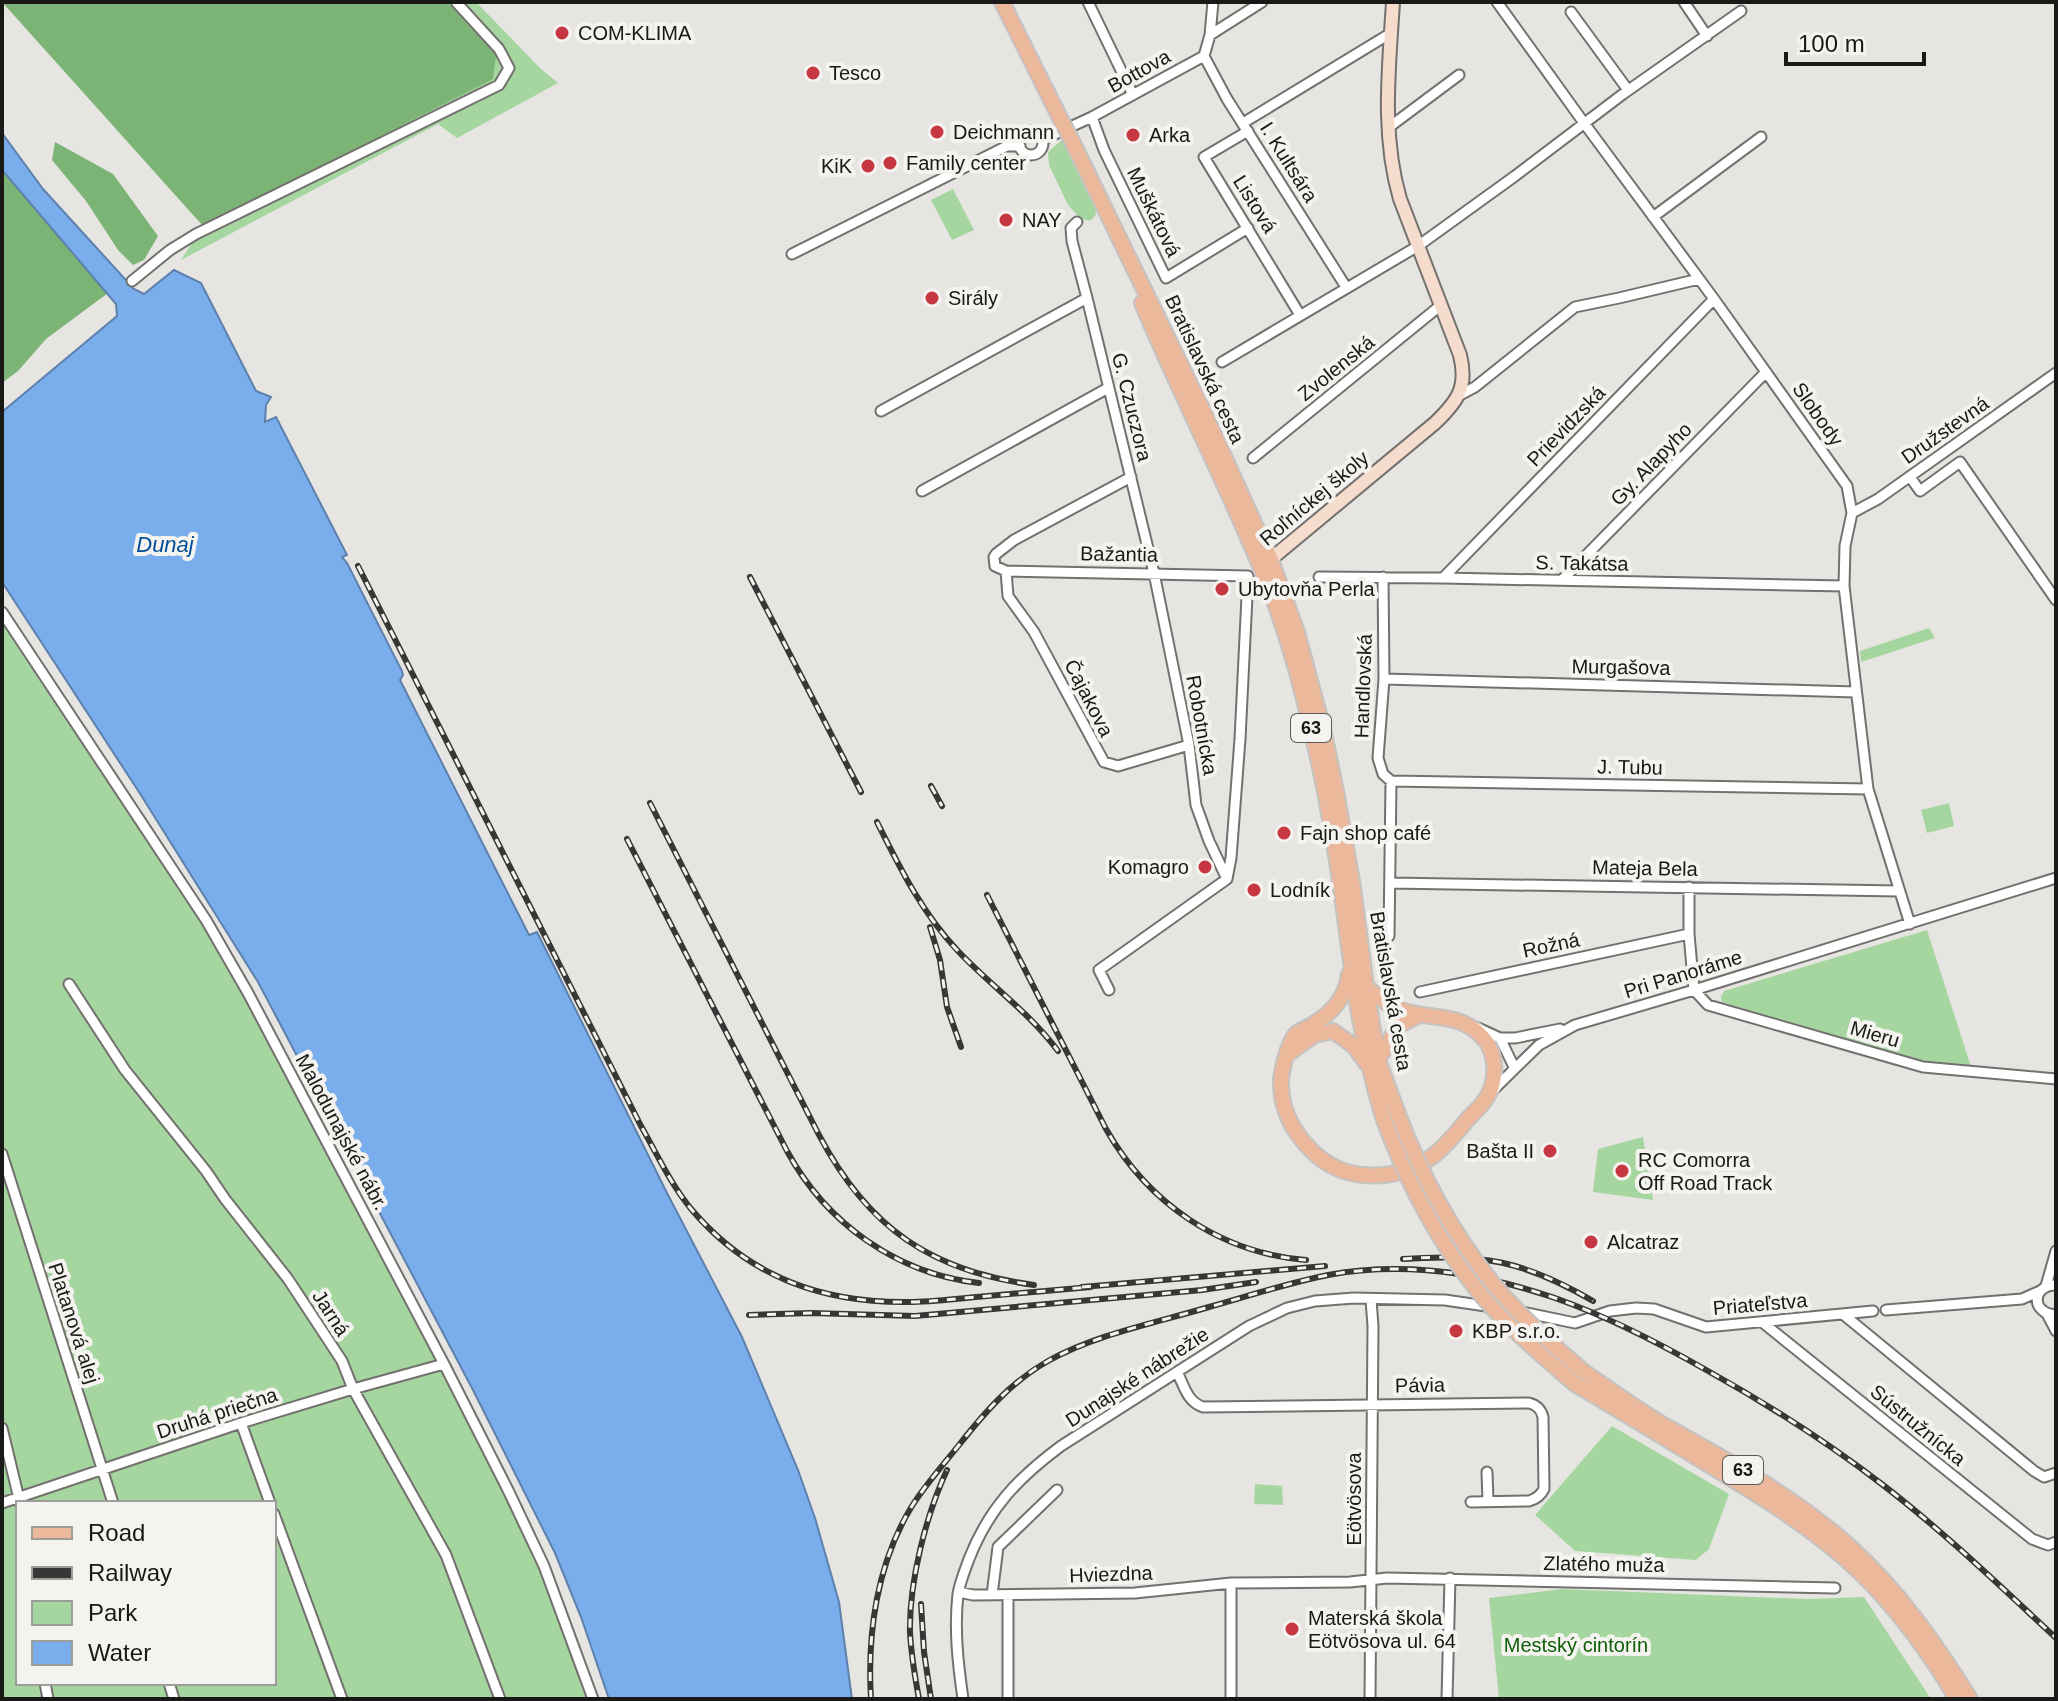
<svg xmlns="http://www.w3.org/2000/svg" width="2058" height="1701" font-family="Helvetica,sans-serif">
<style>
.green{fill:#a5d6a0;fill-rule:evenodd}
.forest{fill:#7bb475}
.water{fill:#7aadec;stroke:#5d81ac;stroke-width:2}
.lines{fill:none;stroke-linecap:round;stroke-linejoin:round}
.minor-casing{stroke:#73716e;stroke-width:13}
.secondary-casing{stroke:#73716e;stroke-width:16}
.primary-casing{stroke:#c3c3c3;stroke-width:18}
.minor{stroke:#fff;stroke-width:9}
.secondary{stroke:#f6dccd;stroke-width:12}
.primary{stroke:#ecb89b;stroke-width:14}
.rail-casing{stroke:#373735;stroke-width:6}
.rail{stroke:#f4f3ef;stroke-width:3;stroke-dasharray:9;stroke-linecap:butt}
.primary-bridge-casing{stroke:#c3c3c3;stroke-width:18;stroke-linecap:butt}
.primary-bridge{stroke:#ecb89b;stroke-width:14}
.poi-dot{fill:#c73741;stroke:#f4f3ef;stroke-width:3}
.labels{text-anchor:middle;stroke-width:8;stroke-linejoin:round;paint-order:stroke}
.shield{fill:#f4f3ef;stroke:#5b5a58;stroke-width:2}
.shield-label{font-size:18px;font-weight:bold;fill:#191917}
.poi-label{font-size:20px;fill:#191917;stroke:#f4f3ef;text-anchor:start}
.street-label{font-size:20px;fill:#191917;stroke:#f4f3ef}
.park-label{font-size:20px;fill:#0d5f07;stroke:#f4f3ef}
.water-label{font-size:22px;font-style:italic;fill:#004d96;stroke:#f4f3ef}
</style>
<rect width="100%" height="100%" fill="#e7e5e1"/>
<path class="green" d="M447 2H476L540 68 558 83 457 138 438 124 181 260 203 226 496 55Z
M1062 140 1095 208C1097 215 1095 218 1089 221L1080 218 1068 205 1049 165 1048 152Z
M953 189 974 230 952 240 931 200Z
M2 622 211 936 283 1068 436 1357 536 1554 589 1699H2ZM18 1503H274V1683H18Z
M1929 628 1935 638 1861 662 1860 651Z
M1949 803 1954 826 1927 833 1921 810Z
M1927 930 1972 1070 1913 1060 1722 1002 1721 997 1724 991Z
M1643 1137 1653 1200 1593 1192 1598 1149Z
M1612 1426 1729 1494 1709 1549 1696 1560 1575 1551 1535 1515Z
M1255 1484 1282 1486 1283 1505 1254 1504Z
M1562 1589 1807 1599 1864 1597 1931 1699H1499L1489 1598Z"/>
<path class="forest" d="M2 2H447L496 55 493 79 203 226Z
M55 142 113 174 158 236 144 260 133 265 118 250 86 201 52 160Z
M2 170 108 293 46 339 18 371 2 383Z"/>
<path class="water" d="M2 133 43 189 134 289 144 294 174 270 201 283 256 391 271 397 266 405 265 422 276 417 347 555 342 557 347 563 402 671 403 675 400 680 529 935 537 932 667 1193 742 1337 798 1470 815 1518 839 1602 852 1699H609L581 1617 555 1553 473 1390 258 982 139 792 2 582V412L117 316 116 304 2 170Z"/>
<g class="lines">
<defs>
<path id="minor" d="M1088 2 1133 95
M1497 2 1584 123 1714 299 1847 486 1852 513 1845 546 1844 586 1868 789 1910 924
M1684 2 1707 36
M1571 12 1628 90
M1210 35 1262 2
M1204 56 1227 99 1346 287
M1092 117 1104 150 1166 278 1248 228
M1243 123 1391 33
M1388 128 1459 75
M1248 131 1204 157 1300 315
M1019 143a12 12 0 1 1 24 0a12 12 0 1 1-24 0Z
M1042 140 1092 117 1204 56 1210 35 1213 2
M1653 217 1761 137
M1077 222 1071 228 1072 241 1087 298 1154 573 1189 745 1196 805 1209 841 1227 879
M792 254 1007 146H1020
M132 281 170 250 196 234 499 85 509 68 499 49 456 2
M1222 362 1418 246 1515 176 1623 94 1741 11
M1458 396 1475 387 1575 307 1619 298 1699 279
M881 411 1087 298
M1253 458 1441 305
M1131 477 1014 540 996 554 994 557 995 566 1006 571 1248 576
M1910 477 1920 491 1960 462 2056 600
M922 491 1108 388
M1852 513 1878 499 2056 373
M1006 571 1008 596 1034 632 1104 762 1118 766 1189 745
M1319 577 1443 578 1844 586
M1383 577 1384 679 1378 758 1383 774 1391 781 1389 936
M1443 578 1714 299
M1562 580 1766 372
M2 612 206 920 248 993 444 1364 508 1490 544 1566 593 1699
M1384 679 1856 692
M1391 781 1868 789
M1391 883 1899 891
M1689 887V934L1694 990
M69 984 125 1070 206 1171 225 1199 288 1279 342 1361 353 1389 446 1555 500 1699
M1109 990 1099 970 1227 879 1231 858 1240 739 1248 576
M1694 990 1708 1005 1923 1067 2056 1079
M1420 992 1689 934
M1478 1028 1500 1038H1515L1560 1029
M1500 1038 1514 1067
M1493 1090 1539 1045 1575 1025 1694 990 2056 878
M2 1154 113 1503
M2056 1285C2031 1285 2031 1314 2056 1315
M2046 1286 2056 1251
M1886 1310 2022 1299 2040 1291
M2047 1314 2056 1331
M1844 1315 2034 1471 2044 1477 2056 1473
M1762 1322 2032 1539 2048 1545 2056 1542
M1177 1372C1184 1385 1187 1402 1203 1407L1529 1403C1537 1405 1541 1409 1543 1417L1544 1489C1541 1495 1536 1499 1529 1501L1471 1502
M241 1423 270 1503
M2 1428 20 1503
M1487 1472 1488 1501
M2 1503 241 1423 353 1389 444 1364
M274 1514 342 1699
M959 1592 973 1595 1135 1593 1231 1583 1350 1582 1387 1578 1835 1588
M992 1595 998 1547 1057 1490
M45 1683 48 1699
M169 1683 174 1699
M963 1699C958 1664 954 1629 958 1594 960 1582 965 1570 969 1559 989 1508 1018 1478 1061 1446L1249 1326 1287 1308 1315 1301 1354 1298 1445 1300 1513 1310 1575 1323 1610 1311 1636 1308 1654 1309 1706 1327 1873 1311
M1008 1699V1595
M1231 1699V1583
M1370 1699 1373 1326 1371 1300
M1447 1699 1450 1578"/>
<path id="secondary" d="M1265 564 1435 423C1458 401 1468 387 1460 355L1400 199C1381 134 1389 68 1393 2"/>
<path id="primary" d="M1002 2 1061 120
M1072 141 1207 419 1271 560 1297 632 1323 729 1336 791 1353 887 1366 987 1378 1060 1398 1114
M1142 303C1183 401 1233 496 1272 595 1288 638 1301 684 1311 729 1325 783 1334 839 1342 895 1352 971 1361 1047 1384 1120
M1349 974C1346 998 1332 1013 1312 1025 1307 1028 1300 1031 1296 1034 1288 1043 1280 1074 1281 1086 1282 1112 1293 1132 1311 1150 1344 1184 1397 1182 1433 1156 1446 1146 1457 1132 1467 1120 1473 1113 1482 1106 1487 1097 1497 1081 1497 1055 1485 1040 1460 1009 1427 1022 1396 1008 1385 1003 1375 994 1366 987
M1288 1054 1314 1035 1333 1031 1354 1046 1366 1063
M1378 1060 1398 1026 1419 1015
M1584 1372C1609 1389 1634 1407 1660 1423 1726 1460 1793 1496 1849 1546 1898 1590 1936 1644 1970 1699
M1575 1384C1619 1410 1663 1437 1706 1463 1754 1492 1800 1520 1842 1556 1889 1596 1926 1647 1957 1699"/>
</defs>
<use href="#minor" class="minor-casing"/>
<use href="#secondary" class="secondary-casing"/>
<use href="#primary" class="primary-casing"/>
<use href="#minor" class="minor"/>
<use href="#secondary" class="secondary"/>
<use href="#primary" class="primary"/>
<defs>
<path id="rail" d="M358 566 641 1126C657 1154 671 1185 692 1210 749 1277 822 1303 908 1302 931 1302 953 1299 976 1297 1014 1294 1053 1290 1091 1287
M750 577 861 792
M931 786 942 806
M650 803 819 1135C868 1228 931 1271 1034 1285
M877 822C900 868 922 913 958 951 991 986 1029 1012 1058 1051
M627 839 787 1151C826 1223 897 1274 979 1283
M987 895 1106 1129C1148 1203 1220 1253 1306 1260
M930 927 940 960 947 1007 961 1047
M1403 1259C1483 1253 1524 1261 1593 1301
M1082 1287 1325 1266
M749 1315 811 1313 915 1316 1202 1290 1256 1282
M921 1604 924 1652 931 1699
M871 1699C867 1633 877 1563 912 1506 926 1484 943 1465 959 1445 985 1412 1011 1382 1048 1361 1097 1334 1155 1323 1209 1307 1248 1296 1288 1283 1328 1275 1404 1261 1482 1273 1555 1298 1609 1317 1659 1343 1708 1371 1769 1405 1827 1442 1883 1485 1944 1532 1999 1585 2056 1638
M919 1699C915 1677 911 1654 910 1632 909 1582 926 1515 947 1470"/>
</defs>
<use href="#rail" class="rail-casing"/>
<use href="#rail" class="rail"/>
<defs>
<path id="primary-bridge" d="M1061 120 1072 141
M1398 1114C1421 1175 1454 1236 1495 1286 1522 1318 1553 1345 1584 1372
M1384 1120C1407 1182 1440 1245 1482 1296 1509 1328 1543 1356 1575 1384"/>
</defs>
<use href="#primary-bridge" class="primary-bridge-casing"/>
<use href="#primary-bridge" class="primary-bridge"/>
</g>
<g class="poi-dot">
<circle cx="562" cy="33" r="8"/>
<circle cx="813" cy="73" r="8"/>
<circle cx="937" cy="132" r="8"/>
<circle cx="1133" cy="135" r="8"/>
<circle cx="890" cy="163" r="8"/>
<circle cx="868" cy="166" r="8"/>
<circle cx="1006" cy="220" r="8"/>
<circle cx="932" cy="298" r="8"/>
<circle cx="1222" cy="589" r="8"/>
<circle cx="1284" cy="833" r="8"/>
<circle cx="1205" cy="867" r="8"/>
<circle cx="1254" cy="890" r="8"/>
<circle cx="1550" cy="1151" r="8"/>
<circle cx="1622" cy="1171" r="8"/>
<circle cx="1591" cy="1242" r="8"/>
<circle cx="1456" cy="1331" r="8"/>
<circle cx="1292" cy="1629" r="8"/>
</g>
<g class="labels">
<g class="shield">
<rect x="1291" y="714" width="40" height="28" rx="6"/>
<rect x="1723" y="1456" width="40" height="28" rx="6"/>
</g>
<g class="shield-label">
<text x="1311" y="734">63</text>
<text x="1743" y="1476">63</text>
</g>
<g class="poi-label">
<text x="578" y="40">COM-KLIMA</text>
<text x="829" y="80">Tesco</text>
<text x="953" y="139">Deichmann</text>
<text x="1149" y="142">Arka</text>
<text x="906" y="170">Family center</text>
<text x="852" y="173" text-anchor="end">KiK</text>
<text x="1022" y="227">NAY</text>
<text x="948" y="305">Sirály</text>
<text x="1238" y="596">Ubytovňa Perla</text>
<text x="1300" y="840">Fajn shop café</text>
<text x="1189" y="874" text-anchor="end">Komagro</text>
<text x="1270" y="897">Lodník</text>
<text x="1534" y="1158" text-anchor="end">Bašta II</text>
<text x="1638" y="1167">RC Comorra<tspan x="1638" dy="23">Off Road Track</tspan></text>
<text x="1607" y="1249">Alcatraz</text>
<text x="1472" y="1338">KBP s.r.o.</text>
<text x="1308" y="1625">Materská škola<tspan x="1308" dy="23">Eötvösova ul. 64</tspan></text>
</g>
<g class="street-label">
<text transform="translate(1139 71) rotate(-29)" y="7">Bottova</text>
<text transform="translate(1289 162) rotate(58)" y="7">I. Kultsára</text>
<text transform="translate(1255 204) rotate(58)" y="7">Listová</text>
<text transform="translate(1154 212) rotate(64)" y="7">Muškátová</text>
<text transform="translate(1336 368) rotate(-39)" y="7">Zvolenská</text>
<text transform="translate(1205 369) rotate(65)" y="7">Bratislavská cesta</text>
<text transform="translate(1132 407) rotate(76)" y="7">G. Czuczora</text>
<text transform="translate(1818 414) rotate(55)" y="7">Slobody</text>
<text transform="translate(1566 426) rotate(-46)" y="7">Prievidzská</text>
<text transform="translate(1945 430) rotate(-35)" y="7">Družstevná</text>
<text transform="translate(1651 464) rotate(-46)" y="7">Gy. Alapyho</text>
<text transform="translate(1314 498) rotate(-40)" y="7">Roľníckej školy</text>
<text transform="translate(1119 554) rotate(1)" y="7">Bažantia</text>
<text transform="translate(1582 563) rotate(1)" y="7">S. Takátsa</text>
<text transform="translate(1621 667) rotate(1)" y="7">Murgašova</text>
<text transform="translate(1363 686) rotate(-88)" y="7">Handlovská</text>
<text transform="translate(1089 698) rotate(63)" y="7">Čajakova</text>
<text transform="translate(1202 725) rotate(80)" y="7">Robotnícka</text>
<text transform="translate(1630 767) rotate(1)" y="7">J. Tubu</text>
<text transform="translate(1645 868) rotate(1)" y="7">Mateja Bela</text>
<text transform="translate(1551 945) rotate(-12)" y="7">Rožná</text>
<text transform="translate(1683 974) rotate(-17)" y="7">Pri Panoráme</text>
<text transform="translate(1391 991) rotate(80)" y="7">Bratislavská cesta</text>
<text transform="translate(1875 1034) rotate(16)" y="7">Mieru</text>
<text transform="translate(342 1132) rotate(62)" y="7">Malodunajské nábr.</text>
<text transform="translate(1760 1304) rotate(-5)" y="7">Priateľstva</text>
<text transform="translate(331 1313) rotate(57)" y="7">Jarná</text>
<text transform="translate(74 1323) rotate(72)" y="7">Platanová alej</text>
<text transform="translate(1137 1377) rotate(-33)" y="7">Dunajské nábrežie</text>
<text transform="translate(1420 1385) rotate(-1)" y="7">Pávia</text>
<text transform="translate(217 1413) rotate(-18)" y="7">Druhá priečna</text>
<text transform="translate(1918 1425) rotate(39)" y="7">Sústružnícka</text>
<text transform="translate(1354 1499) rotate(-90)" y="7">Eötvösova</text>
<text transform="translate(1604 1564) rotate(1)" y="7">Zlatého muža</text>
<text transform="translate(1111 1574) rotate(-2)" y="7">Hviezdna</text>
</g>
<g class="park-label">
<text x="1576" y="1652">Mestský cintorín</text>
</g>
<g class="water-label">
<text x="165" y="552">Dunaj</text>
</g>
</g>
<rect width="2058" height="1701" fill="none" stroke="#191917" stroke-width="8"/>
<rect x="16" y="1501" width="260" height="184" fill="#f4f3ef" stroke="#9c9c99" stroke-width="2"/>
<rect x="32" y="1527" width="40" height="12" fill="#ecb89b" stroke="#9c9c99" stroke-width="2"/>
<text x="88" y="1541" font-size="24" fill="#191917">Road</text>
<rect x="32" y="1567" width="40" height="12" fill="#373735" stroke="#9c9c99" stroke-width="2"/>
<text x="88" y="1581" font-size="24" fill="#191917">Railway</text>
<rect x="32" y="1601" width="40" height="24" fill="#a5d6a0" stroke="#9c9c99" stroke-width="2"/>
<text x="88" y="1621" font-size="24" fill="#191917">Park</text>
<rect x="32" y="1641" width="40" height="24" fill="#7aadec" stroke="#9c9c99" stroke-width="2"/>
<text x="88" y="1661" font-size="24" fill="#191917">Water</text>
<path d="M1786 52v12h138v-12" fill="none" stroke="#191917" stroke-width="4"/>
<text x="1798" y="52" font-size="24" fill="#191917" stroke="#f4f3ef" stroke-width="6" paint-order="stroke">100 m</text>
</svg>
